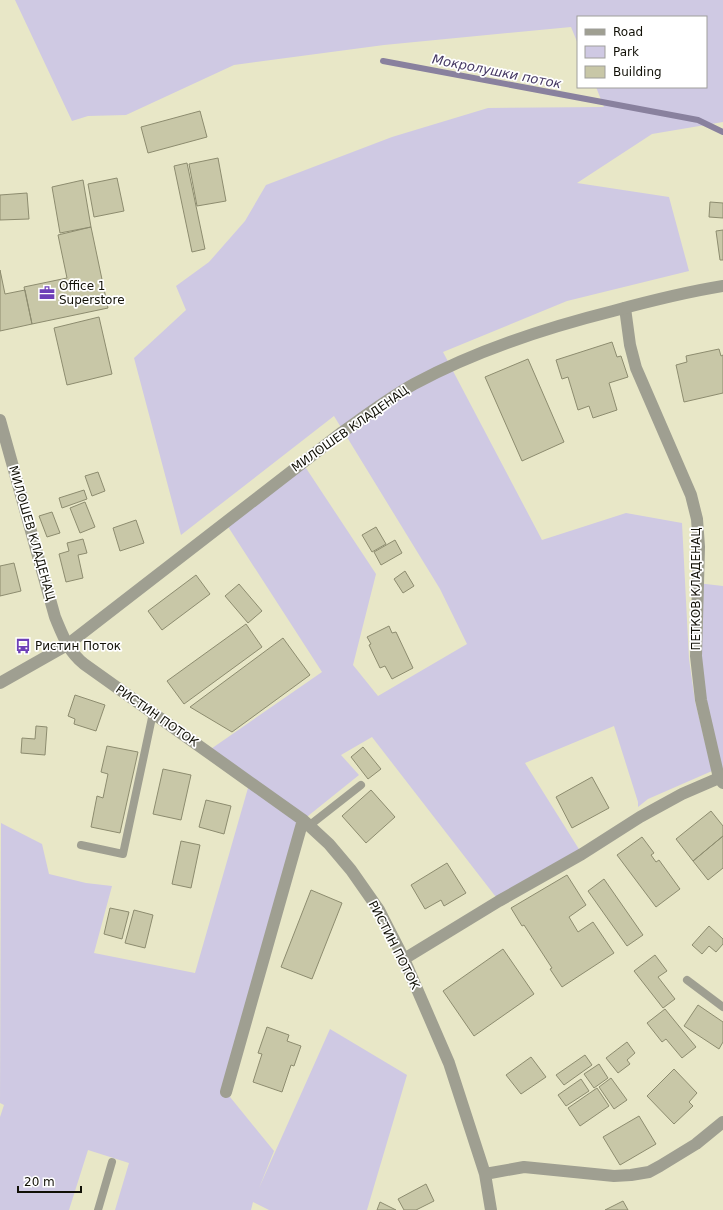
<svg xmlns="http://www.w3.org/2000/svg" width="723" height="1210" font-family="'DejaVu Sans',sans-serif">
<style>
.green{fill:#cfc9e3}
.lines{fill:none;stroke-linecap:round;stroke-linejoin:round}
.stream{stroke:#89819e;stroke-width:6}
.building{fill:#c8c7a7;stroke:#8d8c6f}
.service{stroke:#9f9f91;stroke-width:8}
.minor{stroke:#9f9f91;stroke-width:12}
.tertiary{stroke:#9f9f91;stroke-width:12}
.labels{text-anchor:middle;stroke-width:3.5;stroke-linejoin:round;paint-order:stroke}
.poi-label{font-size:12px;fill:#111006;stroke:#fff;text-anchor:start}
.street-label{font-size:12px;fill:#111006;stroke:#fff}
.water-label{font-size:13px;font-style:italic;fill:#453863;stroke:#fff}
</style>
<rect width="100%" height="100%" fill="#e8e7c7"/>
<path class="green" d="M15 0H723V122L652 134 577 183 669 197 689 271 567 301 443 352 542 540 626 513 682 523 689 659 695 701 712 771 648 799 638 807V802L614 726 525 763 582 854 499 901 372 737 341 755 359 775 303 820 226 1092 274 1151 259 1188 330 1029 407 1075 367 1210H269L253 1202 251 1210H115L129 1163 88 1150 69 1210H0V1117L4 1105 0 1103 1 823 42 844 49 874 86 883 112 886 94 953 195 973 250 781 208 751 322 672 225 522 302 462 376 574 353 665 378 696 467 644 440 589 334 416 181 535 134 358 186 310 176 286 209 262 245 221 266 185 392 137 488 108 604 107 596 87H706V17H578V44L571 27 384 45 234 65 126 115 88 116 72 121Z
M697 583 723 586V776L701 700Z"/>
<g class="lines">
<path class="stream" d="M383 61 698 120 723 132"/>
</g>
<path class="building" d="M200 111 207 137 148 153 141 127Z
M218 158 226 201 197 206 189 164Z
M187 163 205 249 192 252 174 166Z
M117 178 124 211 94 217 88 184Z
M83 180 91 227 60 233 52 187Z
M27 193 29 219 0 220V195Z
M710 202 723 203V218L709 217Z
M91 227 108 308 32 324 24 287 67 278 58 235Z
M723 230V260H720L716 231Z
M0 270 5 294 25 290 32 324 0 331Z
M99 317 112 374 67 385 54 328Z
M612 342 617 357 621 356 628 377 609 383 617 410 593 418 589 406 578 410 568 377 562 379 556 360Z
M719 349 721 356 723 355V393L684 402 676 365 687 362 686 356Z
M528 359 564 442 522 461 485 377Z
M98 472 105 491 92 496 85 476Z
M84 490 87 499 62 508 59 498Z
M85 502 95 527 80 533 70 508Z
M52 512 60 533 47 537 39 516Z
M136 520 144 543 120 551 113 528Z
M376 527 386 544 372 552 362 535Z
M83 539 87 553 78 555 83 578 66 582 59 554 69 551 67 543Z
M395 540 402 553 381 565 374 552Z
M14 563 21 591 0 596V566Z
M405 571 414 586 403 593 394 579Z
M196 575 210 594 162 630 148 611Z
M239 584 262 611 248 623 225 596Z
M246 624 262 647 184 704 167 681Z
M389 626 392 633 396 632 413 668 392 679 385 666 380 668 369 645 371 644 367 637Z
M283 638 310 675 232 732 190 707Z
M75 695 105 705 96 731 74 724 75 719 68 716Z
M36 726 47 727 45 755 21 753 22 738 35 739Z
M107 746 138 752 120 833 91 827 97 796 103 798 108 774 101 772Z
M363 747 381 769 368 779 351 757Z
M163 769 191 775 181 820 153 814Z
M592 777 609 808 572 828 556 797Z
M371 790 395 817 366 843 342 816Z
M206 800 231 806 224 834 199 827Z
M711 811 723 826V836L693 861 676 839Z
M723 836V868L708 880 693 861Z
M642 837 654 853 651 855 656 862 659 860 680 889 656 907 617 855Z
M181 841 200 845 191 888 172 884Z
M447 863 466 893 444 906 441 900 425 909 411 885Z
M567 875 586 905 569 917 578 932 593 922 614 953 562 987 550 969 552 968 524 925 522 926 511 908Z
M604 879 643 935 627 946 588 891Z
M311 890 342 903 312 979 281 967Z
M110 908 129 912 122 939 104 934Z
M134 910 153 915 145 948 125 943Z
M709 926 723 939V944L716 952 709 946 702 954 692 945Z
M503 949 534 994 474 1036 443 991Z
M655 955 667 971 658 977 675 999 663 1008 634 971Z
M698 1005 723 1022V1042L719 1049 684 1026Z
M665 1009 696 1047 682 1058 666 1039 662 1042 647 1023Z
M267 1027 289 1035 287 1041 301 1046 294 1066 291 1065 282 1092 253 1082 262 1054 258 1053Z
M627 1042 635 1053 627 1060 630 1064 618 1073 606 1058Z
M585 1055 592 1065 564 1085 556 1075Z
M531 1057 546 1077 521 1094 506 1075Z
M599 1064 608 1078 594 1088 584 1074Z
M674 1069 697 1093 689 1102 693 1106 674 1124 647 1096Z
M611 1078 627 1100 614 1109 599 1087Z
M581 1079 589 1091 566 1106 558 1095Z
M597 1088 609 1106 580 1126 568 1108Z
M639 1116 656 1144 620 1165 603 1137Z
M426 1184 434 1201 416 1210H404L398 1199Z
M623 1201 628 1210H605Z
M380 1202 396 1210H377Z"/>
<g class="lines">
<path class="service" d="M310 825 361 785
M81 845 123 854 153 713
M687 980 723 1007
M98 1210 112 1162"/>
<path class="minor" d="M625 308 630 345 636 368 691 495 697 519 699 547 696 656 701 700 719 778 723 783
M0 420 55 617C63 636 68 651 84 664L303 820 329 844 351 870 379 910 404 959 449 1063 485 1174 491 1210
M404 959 499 901 582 854 640 817 682 794 719 778
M226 1092 303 820
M485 1174 524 1167 614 1176 631 1175 649 1172 660 1166 696 1144 723 1122"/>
<path class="tertiary" d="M0 683 67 645 341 433C365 416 389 398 414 384 477 350 545 328 613 311 650 301 686 292 723 286"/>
</g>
<defs>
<symbol id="office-bare" viewBox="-9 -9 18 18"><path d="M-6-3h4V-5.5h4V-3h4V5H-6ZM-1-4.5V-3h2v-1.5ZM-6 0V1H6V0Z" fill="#6d3fb7" stroke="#fff" stroke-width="2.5" paint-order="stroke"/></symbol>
<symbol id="bus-bare" viewBox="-9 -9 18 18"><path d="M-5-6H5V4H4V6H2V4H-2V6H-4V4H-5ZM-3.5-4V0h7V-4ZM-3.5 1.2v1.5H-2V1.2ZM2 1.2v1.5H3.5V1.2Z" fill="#6d3fb7" stroke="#fff" stroke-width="2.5" paint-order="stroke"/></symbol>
</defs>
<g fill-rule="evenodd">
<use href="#office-bare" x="36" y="282" width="22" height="22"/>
<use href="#bus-bare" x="12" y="635" width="22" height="22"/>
</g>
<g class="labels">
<g class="poi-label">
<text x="59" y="290">Office 1<tspan x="59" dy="14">Superstore</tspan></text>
<text x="35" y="650">Ристин Поток</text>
</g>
<g class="street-label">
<text transform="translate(350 429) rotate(-35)" y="4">МИЛОШЕВ КЛАДЕНАЦ</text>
<text transform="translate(32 533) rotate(74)" y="4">МИЛОШЕВ КЛАДЕНАЦ</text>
<text transform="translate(696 589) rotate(-90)" y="4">ПЕТКОВ КЛАДЕНАЦ</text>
<text transform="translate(157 716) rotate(35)" y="4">РИСТИН ПОТОК</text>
<text transform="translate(394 945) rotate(63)" y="4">РИСТИН ПОТОК</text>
</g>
<g class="water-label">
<text transform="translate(497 71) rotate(11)" y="5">Мокролушки поток</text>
</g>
</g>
<rect x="577" y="16" width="130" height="72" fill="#ffffff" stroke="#a09f9b"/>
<rect x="585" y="29" width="20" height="6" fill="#9f9f91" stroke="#a09f9b"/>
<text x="613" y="36" font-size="12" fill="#111006">Road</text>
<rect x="585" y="46" width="20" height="12" fill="#cfc9e3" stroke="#a09f9b"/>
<text x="613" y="56" font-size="12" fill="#111006">Park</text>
<rect x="585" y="66" width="20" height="12" fill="#c8c7a7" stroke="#a09f9b"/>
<text x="613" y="76" font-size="12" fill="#111006">Building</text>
<path d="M18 1186v6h63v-6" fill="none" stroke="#111006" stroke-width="2"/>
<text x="24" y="1186" font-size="12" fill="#111006" stroke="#ffffff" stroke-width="3" paint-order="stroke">20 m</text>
</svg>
